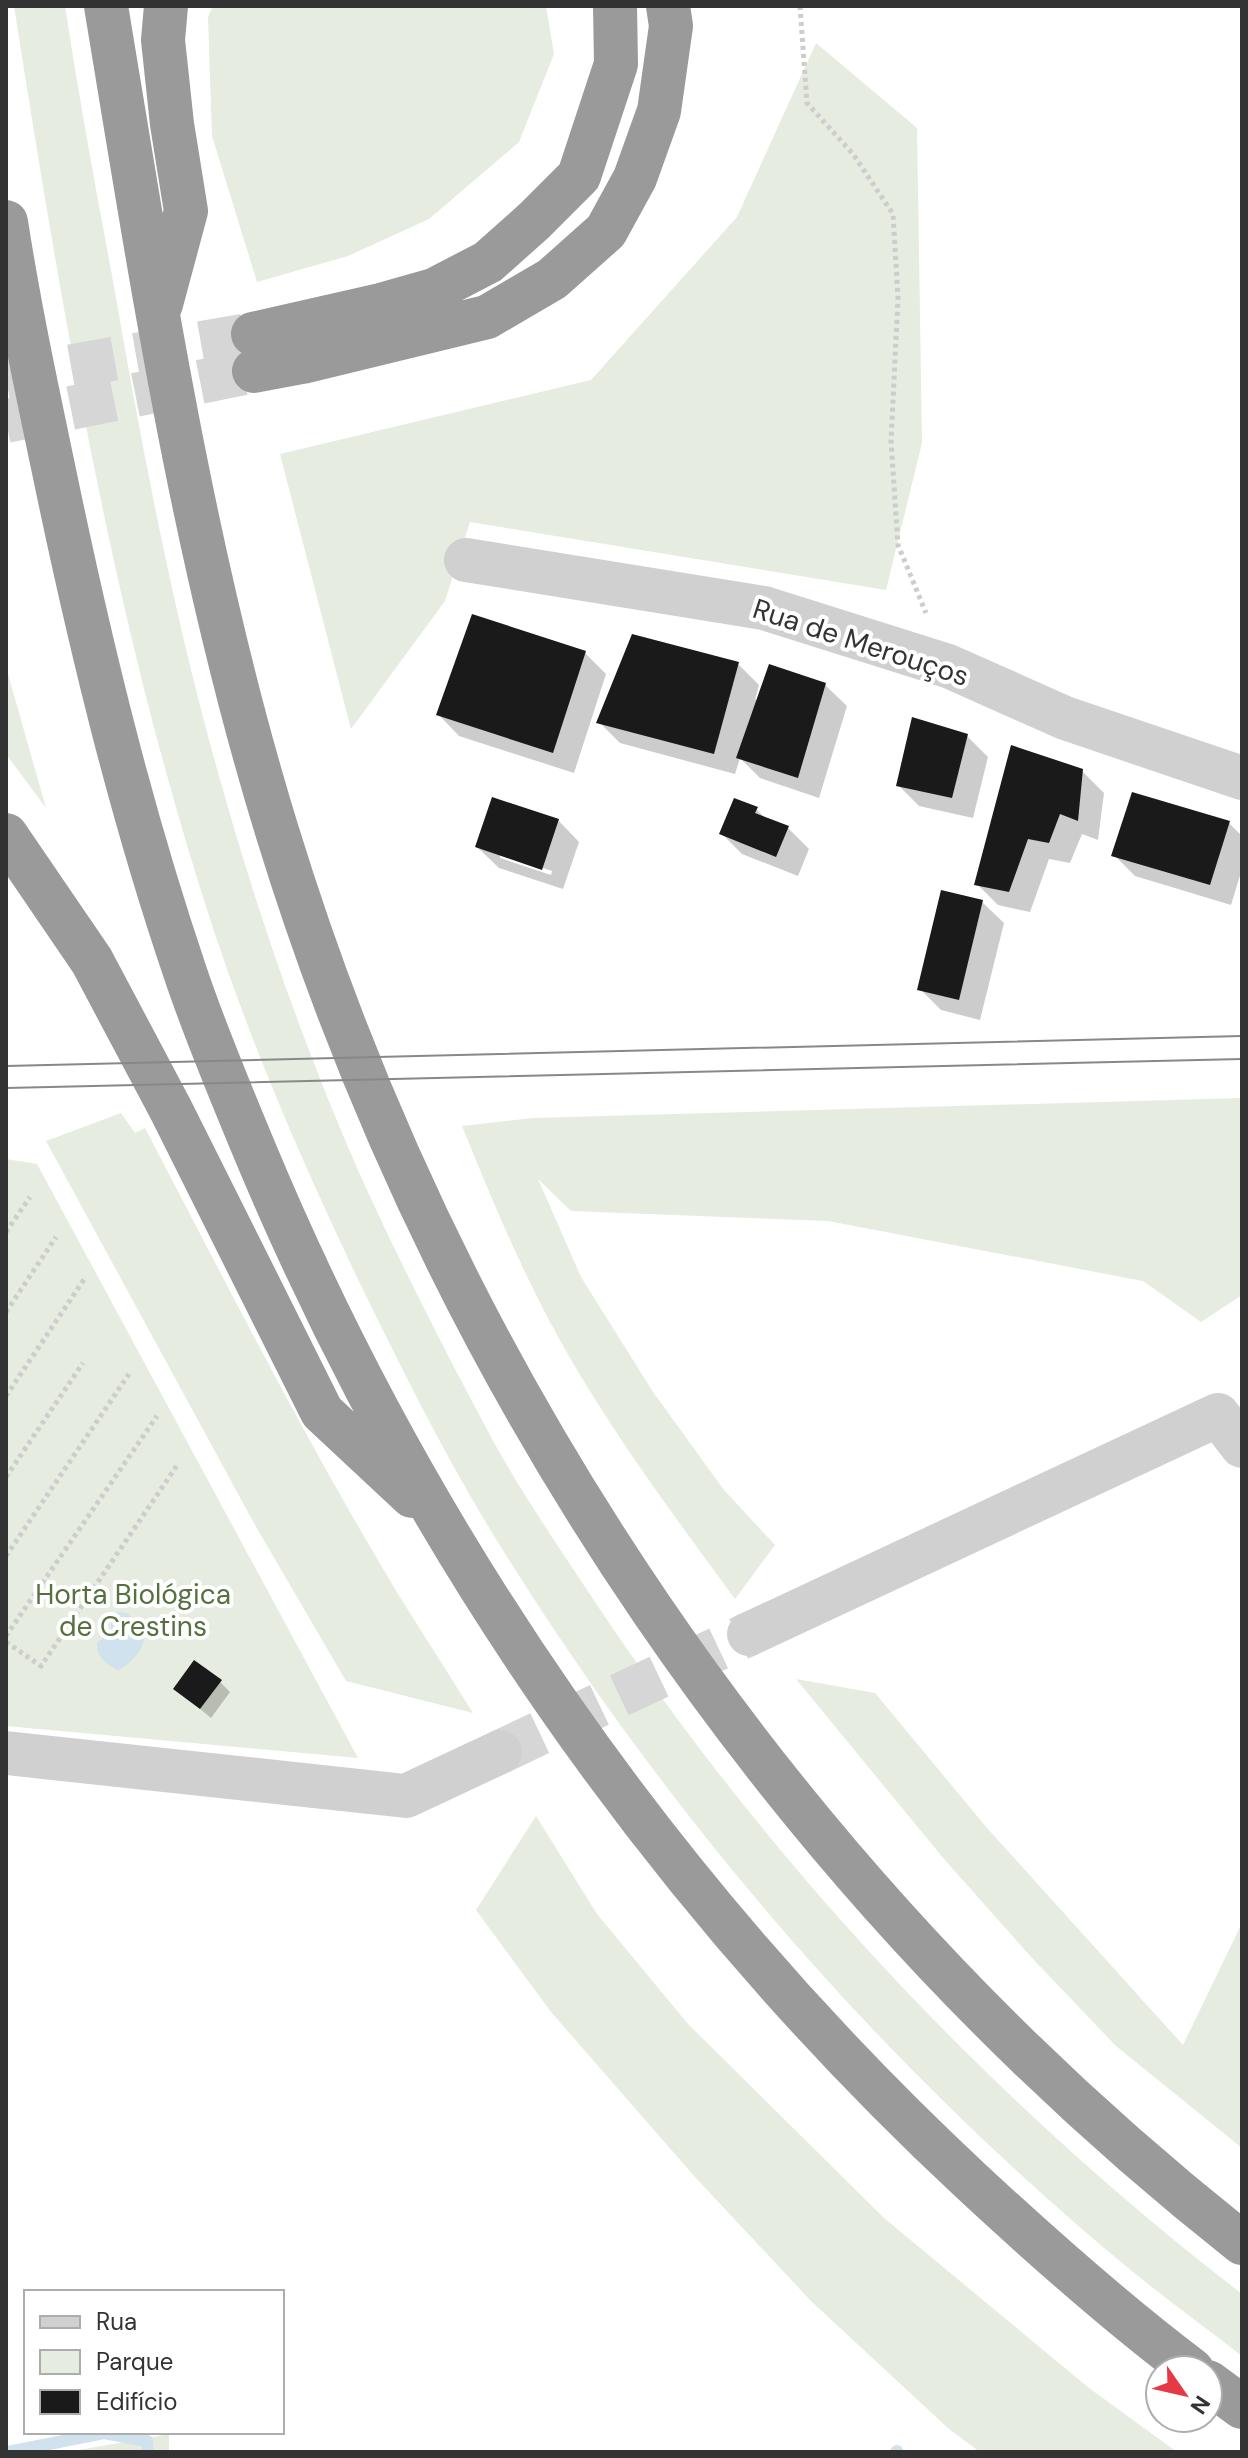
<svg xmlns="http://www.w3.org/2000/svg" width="1248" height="2458" font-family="'DM Sans',sans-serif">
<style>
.green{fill:#e6ecdf}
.water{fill:#cfe2ee}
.shadow{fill:#0003;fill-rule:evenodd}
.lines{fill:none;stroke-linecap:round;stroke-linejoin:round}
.stream{stroke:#cfe2ee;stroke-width:12}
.building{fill:#1a1a1a}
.minor-tunnel{stroke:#d6d6d6;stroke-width:44;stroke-dasharray:44 22;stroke-linecap:butt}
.motorway-tunnel{stroke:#d6d6d6;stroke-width:44;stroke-dasharray:44 22;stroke-linecap:butt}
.path{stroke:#cdcdcd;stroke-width:5;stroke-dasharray:4 4;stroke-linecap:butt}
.minor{stroke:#d0d0d0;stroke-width:44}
.motorway{stroke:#9a9a9a;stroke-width:44}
.tram{stroke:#888;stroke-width:2}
.labels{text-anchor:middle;stroke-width:8;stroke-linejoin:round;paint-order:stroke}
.street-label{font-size:28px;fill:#333;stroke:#fff}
.park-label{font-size:28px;fill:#56703f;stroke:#fff}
</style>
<rect width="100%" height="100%" fill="#fff"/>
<path class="green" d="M14 6H65C79 98 96 190 113 281 142 448 173 613 219 776 257 912 304 1048 361 1177 401 1265 446 1353 492 1439 524 1497 562 1552 599 1608 774 1869 993 2102 1242 2294V2356C1206 2328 1169 2301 1133 2272 890 2072 679 1830 511 1563 452 1471 403 1372 355 1273 302 1162 253 1048 214 931 115 631 63 317 14 6Z
M213 6H546L554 54 519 142 429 219 348 256 257 282 212 136 208 17Z
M816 43 917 128 922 443 886 590 470 522 445 601 351 729 280 454 591 380 737 217Z
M6 667 46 808 6 754Z
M1242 1098V1295L1201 1322 1143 1281 828 1221 571 1211 538 1179 581 1277 653 1392 724 1490 775 1545 735 1599C677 1520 619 1442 570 1358 527 1284 494 1205 462 1126L533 1118Z
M121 1113 135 1133 145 1128C227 1285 307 1443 398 1594 423 1634 448 1673 473 1713L346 1681 255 1525 46 1141Z
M6 1159 37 1164 358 1758 6 1726Z
M796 1679 875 1693 987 1828 1183 2045 1242 1923V2148L1116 2046 1032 1958 944 1859Z
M536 1816 597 1914 688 2024 782 2117 884 2218 1089 2388 1177 2452H980L949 2429 811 2301 695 2177 551 2012 476 1910Z
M169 2434V2452H67H68Z"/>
<path class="water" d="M116 1612 127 1613C143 1629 152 1638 134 1658 129 1663 126 1667 118 1670 106 1664 96 1657 97 1643L111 1631V1622Z"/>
<path class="shadow" d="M585 653 606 674 574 773 459 736 438 714Z
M738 664 759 685 755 700 825 685 847 706 819 798 760 778 740 758 735 774 620 743 599 722Z
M967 736 988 757 973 818 919 806 898 785Z
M1082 771 1104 793 1098 840 1082 834 1070 863 1049 859 1030 912 998 905 977 884Z
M756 809 767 820 788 828 809 849 798 876 742 854 721 833Z
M558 820 579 842 563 889 499 868 477 847ZM500 854 552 871 551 875 500 858Z
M1228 822 1242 836V869L1231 905 1135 876 1114 855Z
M982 902 1004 923 980 1020 941 1010 920 989Z
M220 1682 230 1692 211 1718 176 1689Z"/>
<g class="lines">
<path class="stream" d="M8 2452 104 2433 147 2441 148 2452
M896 2452 897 2451"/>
</g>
<path class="building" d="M472 614 586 651 553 753 436 715Z
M632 634 739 662 714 754 596 723Z
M769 664 826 683 798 778 736 758Z
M912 717 968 734 952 798 896 786Z
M1011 745 1083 769 1078 821 1060 814 1049 843 1028 839 1009 892 974 885Z
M1132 792 1230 821 1210 885 1111 856Z
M492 797 559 819 542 870 475 847Z
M734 798 758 807 755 813 789 826 776 857 719 834Z
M941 890 983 900 959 1000 917 990Z
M194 1660 222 1680 200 1709 173 1689Z"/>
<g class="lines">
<path class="minor-tunnel" d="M500 1752 749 1634"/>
<path class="motorway-tunnel" d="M6 378 253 334
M6 421 254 371"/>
<path class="path" d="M800 6 807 103 853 154 893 214 898 298 891 441 898 545 926 613
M6 1232 30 1197
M6 1312 56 1237
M6 1396 85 1278
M6 1477 83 1363
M6 1556 129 1374
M6 1636 157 1416
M6 1642 41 1666 178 1464"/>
<path class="minor" d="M466 560 764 608 948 666 1065 718 1242 778
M749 1634 1218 1415 1242 1446
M6 1753 406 1796 500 1752"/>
<path class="motorway" d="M106 6C152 283 194 562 277 831 447 1386 786 1883 1242 2243
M6 222C20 313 40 404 59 495 93 656 132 816 185 972 205 1032 230 1091 254 1149 417 1541 661 1892 971 2181 1042 2247 1115 2312 1192 2370
M161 304 186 211 172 124 163 40 166 6
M253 334 381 305 434 290 488 262 534 221 579 176 616 64 615 6
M254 371 302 362 487 317 552 279 606 231 635 178 659 111 671 26 668 6
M6 835 92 961 171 1110 322 1412 412 1496
M1208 2382 1242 2407"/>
<path class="tram" d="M6 1066 1242 1036
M6 1088 1242 1059"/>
</g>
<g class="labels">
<g class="street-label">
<text transform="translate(861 642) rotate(18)" y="10">Rua de Merouços</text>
</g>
<g class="park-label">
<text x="133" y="1604">Horta Biológica<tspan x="133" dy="32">de Crestins</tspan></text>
</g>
</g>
<rect width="1248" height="2458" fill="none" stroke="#333333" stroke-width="16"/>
<rect x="24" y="2290" width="260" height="144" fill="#ffffff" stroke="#adadad" stroke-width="2"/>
<rect x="40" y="2316" width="40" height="12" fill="#d0d0d0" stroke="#adadad" stroke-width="2"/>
<text x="96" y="2330" font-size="24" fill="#333333">Rua</text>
<rect x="40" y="2350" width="40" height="24" fill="#e6ecdf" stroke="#adadad" stroke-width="2"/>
<text x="96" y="2370" font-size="24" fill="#333333">Parque</text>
<rect x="40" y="2390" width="40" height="24" fill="#1a1a1a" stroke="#adadad" stroke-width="2"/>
<text x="96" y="2410" font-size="24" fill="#333333">Edifício</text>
<g transform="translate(1184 2394) rotate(124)"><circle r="38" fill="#ffffff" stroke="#adadad" stroke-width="2"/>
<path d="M0-6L14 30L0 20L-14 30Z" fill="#e63946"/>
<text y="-12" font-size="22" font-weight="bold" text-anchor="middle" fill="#333333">N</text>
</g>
</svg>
